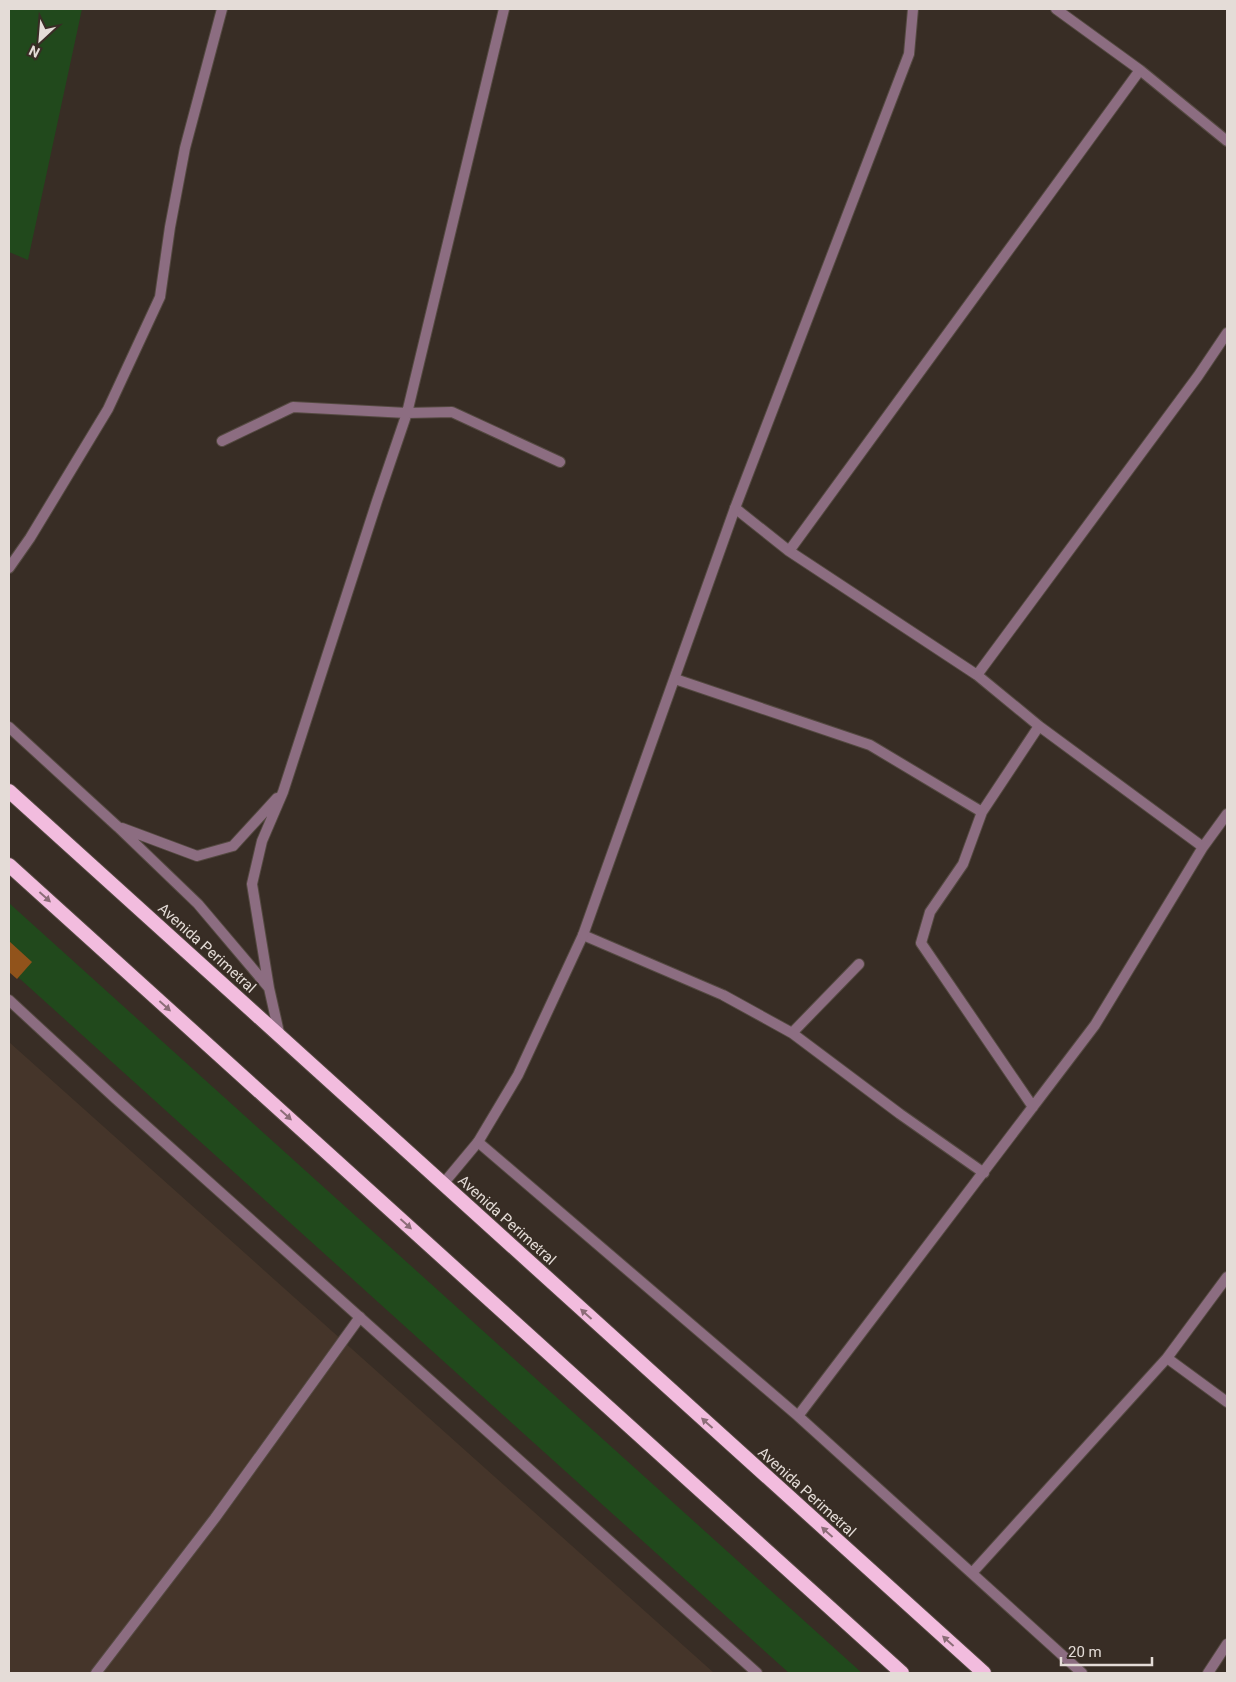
<svg xmlns="http://www.w3.org/2000/svg" width="1236" height="1682" font-family="Roboto,sans-serif">
<style>
.built{fill:#45352a}
.green{fill:#21491c}
.building{fill:#91531b}
.lines{fill:none;stroke-linecap:round;stroke-linejoin:round}
.service-casing{stroke:#544941;stroke-width:12}
.minor-casing{stroke:#544941;stroke-width:12}
.tertiary-casing{stroke:#544941;stroke-width:12}
.trunk-casing{stroke:#544941;stroke-width:16}
.service{stroke:#8c6d81;stroke-width:10}
.minor{stroke:#8c6d81;stroke-width:10}
.tertiary{stroke:#8c6d81;stroke-width:10}
.trunk{stroke:#f2bcde;stroke-width:14}
.oneway{fill:#8c6d78}
.labels{text-anchor:middle;stroke-width:4;stroke-linejoin:round;paint-order:stroke}
.street-label{font-size:15px;fill:#e4dcd7;stroke:#382d25}
</style>
<rect width="100%" height="100%" fill="#382d25"/>
<path class="built" d="M9 1042 343 1341 714 1673H9Z"/>
<path class="green" d="M9 9H82L28 260 9 252Z
M9 903 862 1673H789L9 969Z"/>
<path class="building" d="M9 941 32 962 17 979 9 972Z"/>
<g class="lines">
<defs>
<path id="service" d="M96 1673 215 1518 360 1317"/>
<path id="minor" d="M1056 9 1140 70 1227 141
M222 441 293 407 407 413 452 412 560 462
M735 508 789 551 977 675 1039 726 1203 847
M789 551 1140 70
M9 568 30 538 108 409 160 297 170 227 185 148 222 9
M977 675 1198 376 1227 333
M675 679 870 745 982 812
M9 727 118 827 198 904 269 988 280 1037
M122 828 197 856 233 846 277 798
M583 935 723 995 792 1033 900 1114 984 1173
M269 988 252 884 262 841 283 792 377 501 407 413 504 9
M9 1000 115 1098 757 1673
M792 1033 859 964
M1033 1107 921 943 930 912 963 864 982 812 1039 726
M478 1142 798 1416 1082 1673
M1167 1358 1227 1402
M798 1416 1095 1025 1203 847 1227 814
M972 1573 1167 1358 1227 1277
M1208 1673 1227 1644"/>
<path id="tertiary" d="M443 1184 478 1142 518 1075 583 935 735 508 909 54 913 9"/>
<path id="trunk" d="M9 791 984 1673
M9 865 902 1673"/>
</defs>
<use href="#service" class="service-casing"/>
<use href="#minor" class="minor-casing"/>
<use href="#tertiary" class="tertiary-casing"/>
<use href="#trunk" class="trunk-casing"/>
<use href="#service" class="service"/>
<use href="#minor" class="minor"/>
<use href="#tertiary" class="tertiary"/>
<use href="#trunk" class="trunk"/>
</g>
<defs><path id="oneway-solid" d="M-6-.8H1V-3.2L6.5 0L1 3.2V.8H-6Z" transform="scale(1.25)"/></defs>
<g class="oneway">
<use href="#oneway-solid" transform="translate(45 897) rotate(42)"/>
<use href="#oneway-solid" transform="translate(165 1006) rotate(42)"/>
<use href="#oneway-solid" transform="translate(286 1115) rotate(42)"/>
<use href="#oneway-solid" transform="translate(406 1224) rotate(42)"/>
<use href="#oneway-solid" transform="translate(586 1314) rotate(-138)"/>
<use href="#oneway-solid" transform="translate(707 1423) rotate(-138)"/>
<use href="#oneway-solid" transform="translate(827 1532) rotate(-138)"/>
<use href="#oneway-solid" transform="translate(948 1641) rotate(-138)"/>
</g>
<g class="labels">
<g class="street-label">
<text transform="translate(207 948) rotate(42)" y="5">Avenida Perimetral</text>
<text transform="translate(507 1220) rotate(42)" y="5">Avenida Perimetral</text>
<text transform="translate(807 1492) rotate(42)" y="5">Avenida Perimetral</text>
</g>
</g>
<rect width="1236" height="1682" fill="none" stroke="#e4dcd7" stroke-width="20"/>
<g transform="translate(40 40) rotate(206)" stroke="#382d25" stroke-width="4" paint-order="stroke">
<path d="M0-4L9 19L0 12L-9 19Z" fill="#e4dcd7"/>
<text y="-8" font-size="14" font-weight="bold" text-anchor="middle" fill="#e4dcd7">N</text>
</g>
<path d="M1061 1657v8h91v-8" fill="none" stroke="#e4dcd7" stroke-width="2.5"/>
<text x="1068" y="1657" font-size="15" fill="#e4dcd7" stroke="#382d25" stroke-width="4" paint-order="stroke">20 m</text>
</svg>
